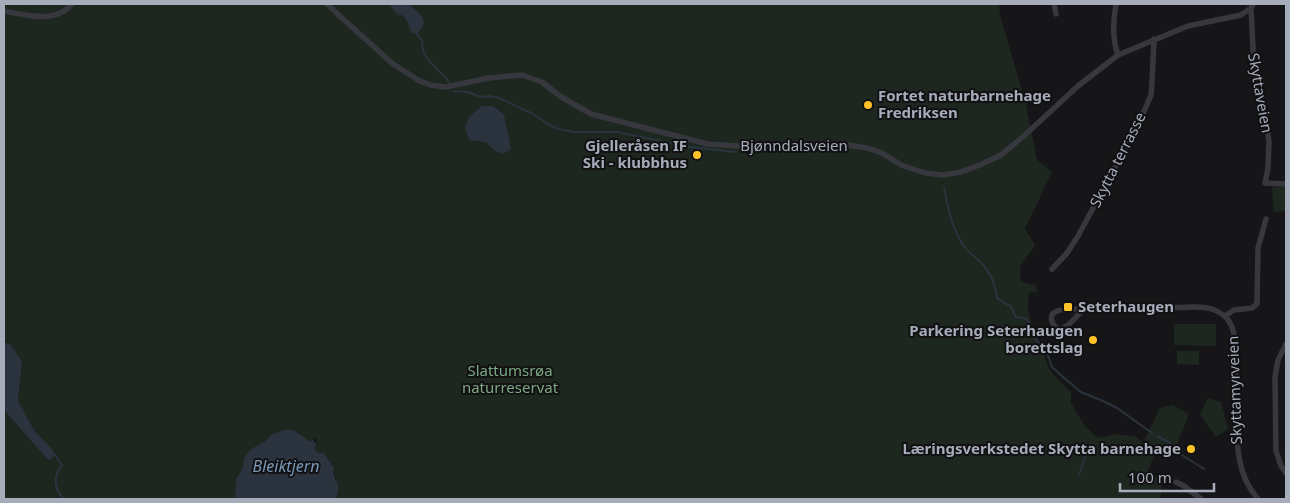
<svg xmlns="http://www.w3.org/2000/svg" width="1290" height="503" font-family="'Noto Sans',sans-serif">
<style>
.green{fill:#1e271f}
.water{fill:#2b343e}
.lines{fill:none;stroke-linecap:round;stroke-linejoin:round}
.stream{stroke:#2b343e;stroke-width:2}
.street{stroke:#37373e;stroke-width:5.5}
.poi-dot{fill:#ffc228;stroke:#111113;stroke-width:2}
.labels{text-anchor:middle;stroke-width:4;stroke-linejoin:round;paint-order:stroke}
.street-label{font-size:15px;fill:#a7acba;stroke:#111113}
.poi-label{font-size:15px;font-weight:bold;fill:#a7acba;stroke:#111113;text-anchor:end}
.park-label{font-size:15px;fill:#7ca781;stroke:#111113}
.water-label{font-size:16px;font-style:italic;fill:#7a98b8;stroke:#111113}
</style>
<rect width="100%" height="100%" fill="#161618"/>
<path class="green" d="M4 4H999L1000 15 1026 105 1037 160 1052 172 1025 229 1035 245 1020 267 1021 282 1036 285 1037 292 1029 293 1028 310 1036 340 1042 349 1049 369 1059 381 1071 392V403L1085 426 1098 438 1116 434 1137 437 1143 443 1160 408 1172 405 1189 414 1174 452 1157 448 1148 471 1163 480 1160 499H327L336 479 333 473 334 468 323 452 320 453 316 452 315 447 317 438 315 437 313 440 309 441 295 431 271 435 264 442 251 449 244 458 243 467 236 479 235 499H4V410L48 460 51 459 55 455 53 450 34 430 18 401 22 361 10 344 4 341Z
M1272 187H1286V211L1274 212Z
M1174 324H1216V346L1174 345Z
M1177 351H1199V365L1177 364Z
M1208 398 1221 402 1228 429 1216 437 1200 415Z"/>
<path class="water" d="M391 4H409C421 16 431 19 417 34L412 33 406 19 404 16 397 14 390 5Z
M482 106H493L504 115 511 149 503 154 494 150 486 142 469 140 465 127 470 116Z
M4 342 10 344 22 361 18 401 34 430 53 450 55 455 51 459 48 460 4 410Z
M287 429 295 431 309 441 313 440 316 444 315 447 316 452 320 453 323 452 334 468 333 473 339 488 336 499H235L236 479 243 467 244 458 251 449 264 442 271 435Z"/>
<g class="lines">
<path class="stream" d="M417 34 423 42C418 54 439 71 447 79L449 83
M454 91 468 92 480 97 489 96 499 98 533 114 548 124 558 129 574 132H617L690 147 736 152
M944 188C948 208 952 229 964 246 970 254 978 259 984 266 991 274 996 287 997 298L1011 307 1016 317C1036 319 1025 323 1032 336
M1035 338 1046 350 1052 367 1063 377 1081 392 1103 401 1117 408 1152 433
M1157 436 1170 443 1171 447 1174 450 1204 469
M55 455 62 465C57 471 54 480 57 488 58 492 61 495 63 499
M1079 475 1089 446"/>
<path class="street" d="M327 4 342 18 393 64 418 80 430 85 446 87 489 78 522 75 542 82 560 96 591 114 696 141 707 144 753 147H821L847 145 867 148 882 153 901 165 925 173 943 175 961 172 982 164 1001 155 1025 135 1078 86 1118 55 1188 26 1241 15 1251 8
M1054 4 1056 14
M1116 4C1113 21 1112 39 1118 55
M1253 4 1251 8 1254 67 1257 92 1265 113 1269 142 1268 168 1265 183 1286 184
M4 11C25 15 56 24 72 4
M1052 269 1067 253 1078 236 1140 121 1151 95 1152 83 1154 39
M1084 309C1076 316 1068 329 1058 329 1051 324 1048 315 1057 311 1064 308 1087 309 1096 309 1128 308 1160 308 1192 307 1217 306 1233 315 1235 341 1236 363 1236 385 1236 407 1237 440 1235 473 1258 499
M1225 316 1234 310 1252 308 1257 304 1258 248 1266 219
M1286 344 1278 360 1275 377 1276 451 1281 466 1286 473
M1176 482 1184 486 1201 499"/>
</g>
<g class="poi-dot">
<circle cx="868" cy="105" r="5"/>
<circle cx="697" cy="155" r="5"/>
<rect x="1063" y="302" width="10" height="10" rx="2.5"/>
<circle cx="1093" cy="340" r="5"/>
<circle cx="1191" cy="449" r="5"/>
</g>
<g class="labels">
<g class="street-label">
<text transform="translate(1260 93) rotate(80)" y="5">Skyttaveien</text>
<text x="794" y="151">Bjønndalsveien</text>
<text transform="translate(1118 160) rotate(-63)" y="5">Skytta terrasse</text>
<text transform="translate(1235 390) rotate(-92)" y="5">Skyttamyrveien</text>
</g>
<g class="poi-label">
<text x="878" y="101" text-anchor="start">Fortet naturbarnehage<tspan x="878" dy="17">Fredriksen</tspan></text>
<text x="687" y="151">Gjelleråsen IF<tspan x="687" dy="17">Ski - klubbhus</tspan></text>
<text x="1078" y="312" text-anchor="start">Seterhaugen</text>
<text x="1083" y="336">Parkering Seterhaugen<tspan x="1083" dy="17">borettslag</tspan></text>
<text x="1181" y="454">Læringsverkstedet Skytta barnehage</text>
</g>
<g class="park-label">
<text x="510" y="376">Slattumsrøa<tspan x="510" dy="17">naturreservat</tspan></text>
</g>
<g class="water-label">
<text x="286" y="472">Bleiktjern</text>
</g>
</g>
<rect width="1290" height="503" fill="none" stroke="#a7acba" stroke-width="10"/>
<path d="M1120 483v8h94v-8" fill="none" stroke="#a7acba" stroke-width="2.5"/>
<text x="1128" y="483" font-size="15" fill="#a7acba" stroke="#111113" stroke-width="4" paint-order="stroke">100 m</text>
</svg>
